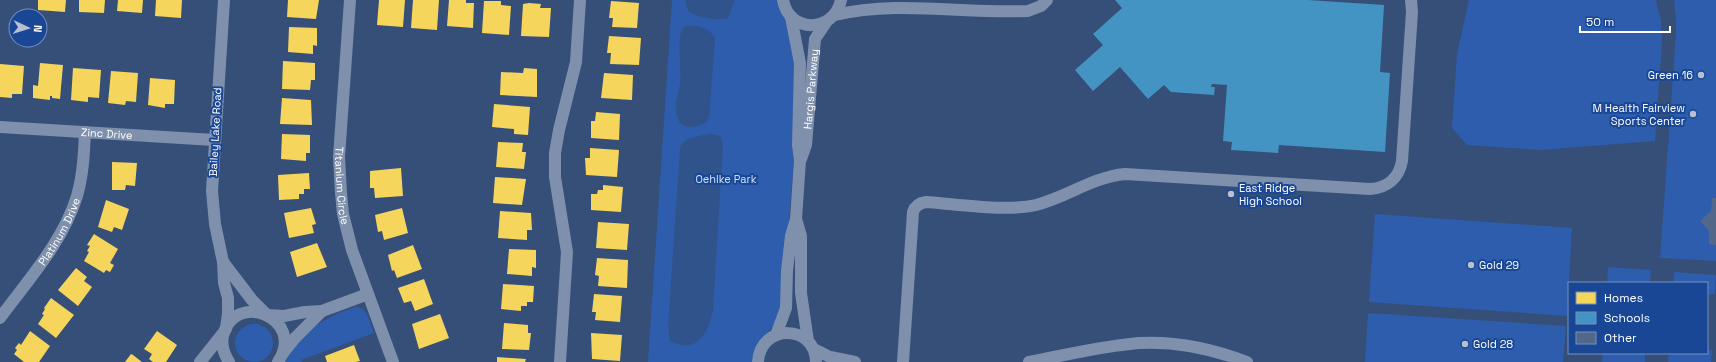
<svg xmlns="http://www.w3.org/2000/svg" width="1716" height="362" font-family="'Space Grotesk',sans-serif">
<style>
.green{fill:#2d5dac}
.water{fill:#31538b}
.homes{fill:#f6d55c}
.schools{fill:#4393c3}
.building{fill:#536788}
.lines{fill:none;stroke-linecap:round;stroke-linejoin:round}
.minor{stroke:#7e90ab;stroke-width:12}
.poi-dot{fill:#b9c1d0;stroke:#194796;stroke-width:1.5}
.labels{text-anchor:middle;stroke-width:4;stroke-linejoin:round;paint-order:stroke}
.poi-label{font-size:11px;fill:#fff;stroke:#194796;text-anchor:start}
.street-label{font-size:11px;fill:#fff;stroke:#194796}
.park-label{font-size:11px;fill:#d2e2fb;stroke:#194796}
</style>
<rect width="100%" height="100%" fill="#364f79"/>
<path class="green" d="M672 0H779L787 24 795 59V148L782 302 775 324 765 336 754 362H648Z
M1469 0H1656L1661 21 1662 40 1655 141 1540 150 1467 145 1452 128 1457 54Z
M1674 0H1716V261L1660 258 1676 35V18Z
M1375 214 1572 228 1567 316 1369 302Z
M1608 267 1651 270 1650 283H1607Z
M1674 272 1716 275 1715 294H1707V283H1674Z
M356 307C368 307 370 324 374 333L301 360 302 362H286C296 332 328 316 356 307Z
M1368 313 1566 326 1563 362H1365Z
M235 343a19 19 0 1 1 38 0a19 19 0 1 1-38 0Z
M1707 350H1712L1711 362H1668L1669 353H1707Z
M1603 353H1645V362H1602Z"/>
<path class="water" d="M685 0H735L728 18C719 21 698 18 690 12 686 9 686 4 685 0Z
M685 26C697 25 710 27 715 39L709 117 707 122C690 131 675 129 676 106 676 99 679 92 680 84 681 76 680 68 680 59 680 49 677 34 685 26Z
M712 134 720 136 723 143 713 311C707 335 697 354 670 341L668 326 680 148C685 136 700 136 712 134Z"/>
<path class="homes" d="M38 0H66L65 12 38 10Z
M79 0H105L104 13 79 12Z
M118 0H143L142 13 117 11Z
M156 0H182L181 18 155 16Z
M288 0H319L316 19 287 17Z
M379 0H405L403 27 377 25Z
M413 0H439L437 30 411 28Z
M449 0H466V3H474L473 28 447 26Z
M484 1H501V5L511 6 509 35 482 33Z
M611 1 639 3 637 28 612 27 613 18H609Z
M529 3 541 4 540 8H551L549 37 521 36 523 4Z
M289 27 317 28V46L313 45V54L288 52Z
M609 36 641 38 639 65 610 64 611 53H607Z
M283 61 315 63V80H311L310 90 282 89Z
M40 63 63 65 60 99 52 98V96H50V100L33 98V85L38 86Z
M0 64 24 66 22 94H12V98L0 97Z
M73 68 101 70 99 98 88 97V102L71 100Z
M524 68 537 69V97L500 95 501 72 523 73Z
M111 71 138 73 136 102 126 101 125 105 108 103Z
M604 73 633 75 632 100 601 98Z
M150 78 175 80 174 104H165V108L148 105Z
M282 98 311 100 312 125 280 124Z
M494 104 530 107 528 135 514 134V129L492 127Z
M596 112 620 114 619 140 591 138V121H595Z
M282 134 310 135V153H306V161L281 159Z
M498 142 523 143 522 152H526L524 169 496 167Z
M590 148 619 150 617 177 586 175 585 158H590Z
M112 162 137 163 135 186 126 185 125 190H112Z
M401 168 403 196 375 198 374 188H370V171Z
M309 173 310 189H304V194H299V199L279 200 278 175Z
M495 177 526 179 522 205 493 203Z
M603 185 623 187 621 212 591 210V194H597L598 190H603Z
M106 200 129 209 122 230 114 227 112 232 98 227Z
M311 208 316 224 312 225 314 233 289 238 284 213Z
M402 208 408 233 384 240 382 231 378 232 375 215Z
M500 211 531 213 532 230H527V240L498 238Z
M598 222 629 224 627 250 596 248Z
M94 234 118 249 110 263 114 265 110 272 106 270 104 273 84 261 89 252 87 251 90 246 87 245Z
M317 243 327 267 297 277 290 252Z
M413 245 422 269 397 278 394 270 392 271 388 255Z
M509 249 536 250V268L532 267V276L507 274Z
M597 258 628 260 627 288 598 286 599 276 595 275Z
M76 268 87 277 84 281 92 287 78 306 58 290Z
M424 279 433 304 415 311 411 301 404 303 398 288Z
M503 284 534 286 533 302H527V306H521V311L501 309Z
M594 294 622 296 620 322 595 320 596 312H592Z
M51 298 74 315 56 338 38 324 44 315 42 314 45 309 44 308Z
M440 314 449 338 419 349 412 324Z
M504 323 528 325V333H531L529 350 502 349Z
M30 331 50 346 39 362H24L14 354 17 350 15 348 19 343 21 345Z
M157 331 177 345 166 362H153L149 359 152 354 144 349Z
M591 333 622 335 620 361 592 359Z
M354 345 360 361 356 362H327L325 356Z
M131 354 133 355 142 362H125Z
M497 357 526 359 525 362H497Z"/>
<path class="schools" d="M1115 0H1308L1384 5 1380 72 1390 73 1385 152 1279 145 1278 153 1231 150 1232 142 1223 141 1227 85 1212 84 1211 87H1215L1214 95 1171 92 1164 85 1148 99 1120 67 1093 91 1075 70 1103 45 1093 34 1122 8Z"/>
<path class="building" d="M1712 198H1716V245L1709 244V231L1700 221 1711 211Z"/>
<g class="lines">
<g class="minor">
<path d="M224 0 212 191 215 224 223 262 224 283 228 298V313L226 329"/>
<path id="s1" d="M350 0 339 157 341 193 343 214 352 250 393 362"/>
<path d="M783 0C789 34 834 33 841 0"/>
<path d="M835 15C897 0 964 14 1028 11L1041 6 1047 0"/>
<path id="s2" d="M0 127 214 140"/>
<path id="s3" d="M801 159 806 145 815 39 827 21"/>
<path d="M796 219 801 236V293L808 341"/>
<path d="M223 262 252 300 266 314"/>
<path d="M267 315 284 316 305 312 322 311 368 294"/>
<path id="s4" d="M0 318C28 280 63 242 77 196 83 175 84 154 85 132"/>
<path d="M776 335 786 308 787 271 791 236 796 219 800 160 798 145 800 63 791 17"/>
<path d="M814 349 830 357 855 362"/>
<path d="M283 353 295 338 322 311"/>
<path d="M200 362 224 332"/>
<path d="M229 362C224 354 221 345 223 336 234 289 307 318 278 362"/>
<path d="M560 362 567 252 555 177V153L559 130 576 62 580 0"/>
<path d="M758 362C760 323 816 324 816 362"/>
<path d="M903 362 913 212C915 206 919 203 926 202 957 204 1006 212 1036 205 1067 197 1093 177 1125 174L1370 189C1387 188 1399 178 1402 161L1412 12 1411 0"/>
<path d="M1029 362C1066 355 1102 346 1139 343 1175 341 1213 349 1247 362"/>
</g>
</g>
<g class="poi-dot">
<circle cx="1701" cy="75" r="4"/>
<circle cx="1693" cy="114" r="4"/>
<circle cx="1231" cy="194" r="4"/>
<circle cx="1471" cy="265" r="4"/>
<circle cx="1465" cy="344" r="4"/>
</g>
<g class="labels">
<g class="poi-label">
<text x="1693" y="79" text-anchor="end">Green 16</text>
<text x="1685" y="112" text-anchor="end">M Health Fairview<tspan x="1685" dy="13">Sports Center</tspan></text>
<text x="1239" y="192">East Ridge<tspan x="1239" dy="13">High School</tspan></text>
<text x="1479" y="269">Gold 29</text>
<text x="1473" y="348">Gold 28</text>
</g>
<g class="street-label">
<text dy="4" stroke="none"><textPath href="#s3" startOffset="71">Hargis Parkway</textPath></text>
<text transform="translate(215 132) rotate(-87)" y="4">Bailey Lake Road</text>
<text dy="4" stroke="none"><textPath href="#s2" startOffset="107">Zinc Drive</textPath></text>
<text dy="4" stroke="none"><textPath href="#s1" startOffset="186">Titanium Circle</textPath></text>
<text dy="4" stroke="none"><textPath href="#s4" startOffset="105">Platinum Drive</textPath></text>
</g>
<g class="park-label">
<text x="726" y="183">Oehlke Park</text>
</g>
</g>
<rect x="1568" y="282" width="140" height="72" fill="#194796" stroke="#7591c0"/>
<rect x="1576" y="292" width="20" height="12" fill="#f6d55c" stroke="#7591c0"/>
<text x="1604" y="302" font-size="12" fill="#ffffff">Homes</text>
<rect x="1576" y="312" width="20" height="12" fill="#4393c3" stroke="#7591c0"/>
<text x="1604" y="322" font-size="12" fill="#ffffff">Schools</text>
<rect x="1576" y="332" width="20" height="12" fill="#536788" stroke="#7591c0"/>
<text x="1604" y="342" font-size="12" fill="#ffffff">Other</text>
<g transform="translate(28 28) rotate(94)"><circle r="19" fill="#194796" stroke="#7591c0"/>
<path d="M0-3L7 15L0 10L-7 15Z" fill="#b9c1d0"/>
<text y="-6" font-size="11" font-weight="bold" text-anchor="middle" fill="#ffffff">N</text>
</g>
<path d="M1580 26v6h90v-6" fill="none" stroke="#ffffff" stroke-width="2"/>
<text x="1586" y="26" font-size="12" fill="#ffffff" stroke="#194796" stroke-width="3" paint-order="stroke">50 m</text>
</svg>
